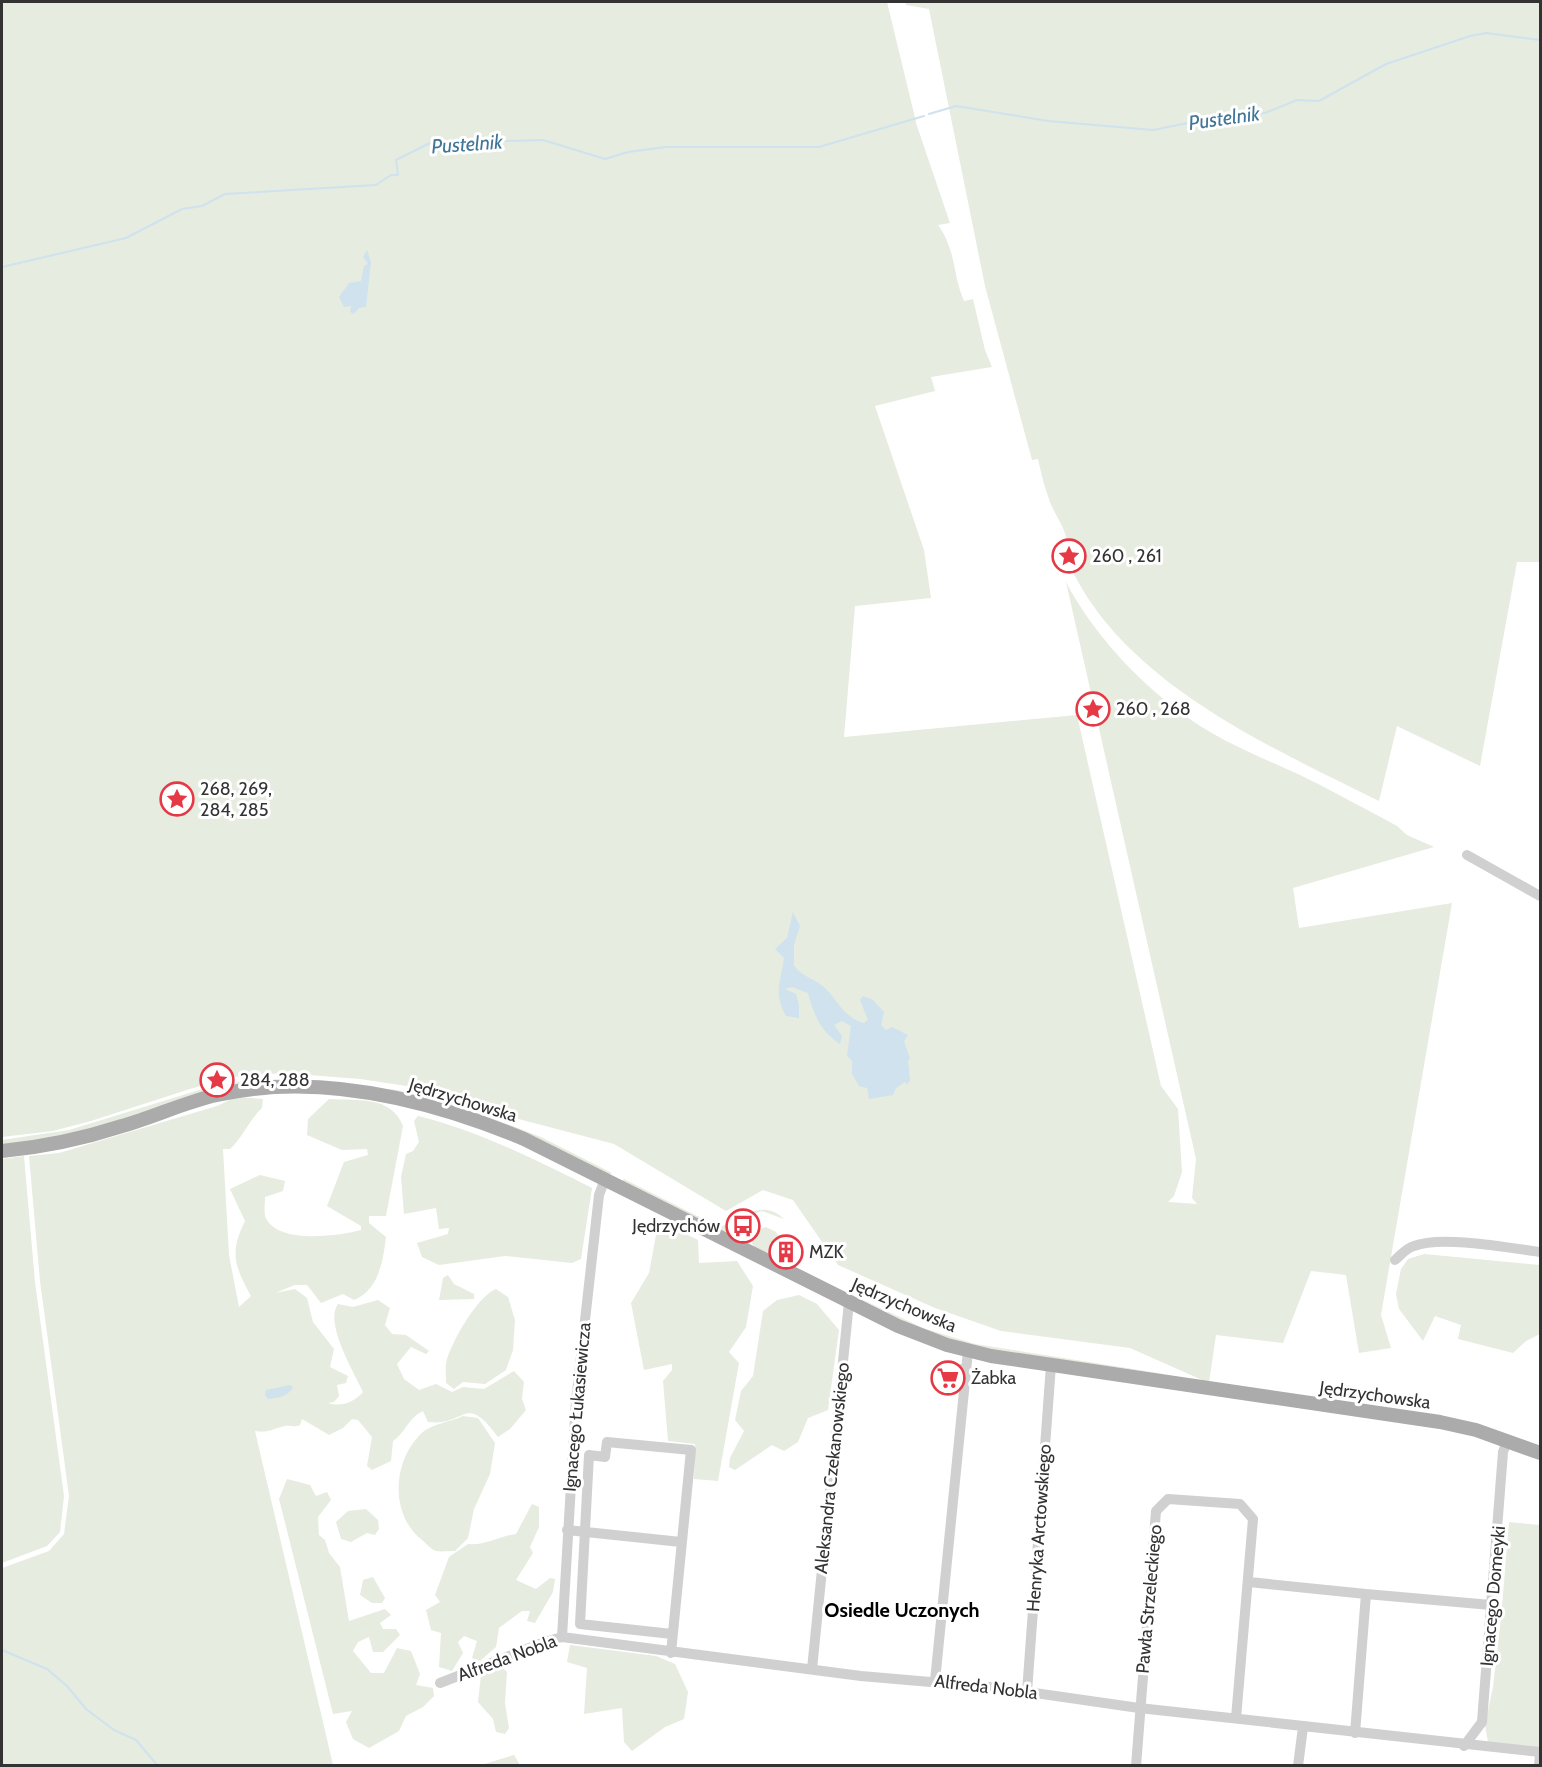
<svg xmlns="http://www.w3.org/2000/svg" width="1542" height="1767" font-family="Cabin,sans-serif">
<style>
.green{fill:#e6ecdf}
.water{fill:#cfe2ee}
.lines{fill:none;stroke-linecap:round;stroke-linejoin:round}
.stream{stroke:#cfe2ee;stroke-width:2}
.minor{stroke:#d0d0d0;stroke-width:10}
.major{stroke:#ababab;stroke-width:14}
.labels{text-anchor:middle;stroke-width:6;stroke-linejoin:round;paint-order:stroke}
.poi-label{font-size:18px;fill:#333;stroke:#fff;text-anchor:start}
.street-label{font-size:18px;fill:#333;stroke:#fff}
.water-label{font-size:20px;font-style:italic;fill:#3f7597;stroke:#fff}
.neighbourhood-label{font-size:20px;font-weight:bold;fill:#000;stroke:#fff}
</style>
<rect width="100%" height="100%" fill="#fff"/>
<path class="green" d="M2 2H887L917 126 950 223 938 225C957 252 952 273 964 301L973 299 985 350 992 367 931 377 935 391 875 406 924 550 931 598 855 606 844 737 1077 715 1161 1086 1178 1109 1182 1172 1174 1196 1168 1202 1197 1204 1192 1198 1196 1159 1066 582C1096 640 1154 699 1210 732 1239 749 1270 761 1300 775 1333 791 1365 809 1397 826L1407 835 1434 847 1293 888 1299 928 1452 903 1381 1315 1391 1348 1359 1353 1346 1275 1311 1271 1283 1343 1216 1335 1209 1383 1130 1348 1001 1331 935 1308 838 1265 793 1200 763 1190 726 1211 614 1144 507 1116 433 1090 360 1079 283 1073 234 1077 190 1089 91 1121 53 1131 2 1137Z
M905 2H1540V562H1517L1480 766 1397 726 1379 801C1268 746 1118 680 1067 559 1065 553 1068 547 1067 541 1065 527 1053 512 1049 499 1044 486 1041 472 1038 459L1032 460 985 286 929 9 906 5Z
M298 1079 397 1090 454 1103 450 1106 405 1096 224 1088 217 1086 249 1080Z
M209 1087 210 1091 92 1131 2 1147V1140L69 1130Z
M236 1097 263 1099 262 1108C249 1120 243 1137 230 1149H223L229 1255 239 1307 251 1296C235 1267 229 1253 245 1221L230 1189 260 1175 285 1181 283 1191 265 1197C265 1203 264 1211 265 1216 276 1245 338 1236 361 1230V1226L327 1206 344 1162 368 1155 367 1149 342 1150 307 1135 308 1119 329 1099C357 1101 391 1095 403 1126L386 1216H369V1223L386 1237C383 1261 379 1290 354 1300L343 1294 321 1303 307 1285H295L275 1293 295 1289 307 1298 313 1322 334 1349 330 1367 348 1376 346 1383 337 1385 339 1396 334 1402 328 1403C342 1407 353 1403 363 1392 354 1372 324 1323 338 1304L353 1307 378 1300 390 1308 385 1325 392 1334 406 1335 429 1351 426 1354 411 1347 397 1364 404 1379 419 1390 436 1384 452 1392 463 1387 484 1389 514 1371 524 1382 522 1399 526 1410 510 1429 498 1437C464 1391 466 1427 428 1422L423 1411C408 1418 406 1432 393 1441L391 1461 372 1470 367 1466 372 1437 358 1420 352 1419 343 1428 329 1435 302 1419 300 1425C294 1428 291 1425 285 1426 271 1429 270 1433 255 1431L333 1765 2 1766V1568L49 1551 64 1534 69 1496 40 1281 29 1156 59 1153 217 1106Z
M460 1106 541 1137 612 1173 609 1175 462 1109Z
M418 1116C479 1131 536 1160 592 1188L581 1259 572 1263 505 1256 439 1265 422 1257 417 1243 448 1234 449 1228 439 1229 436 1208 404 1214 401 1177 406 1154 413 1151 419 1142 414 1121Z
M24 1156 35 1282 64 1496 60 1532 47 1546 2 1563V1159Z
M624 1179 717 1226H723C743 1216 764 1199 784 1219L762 1211C745 1216 743 1230 727 1234L621 1183Z
M665 1224 698 1240 699 1263 737 1261 753 1286 746 1327 729 1352 739 1363 718 1481 694 1479 695 1444 668 1441 663 1381 672 1370V1364L644 1370 631 1303 649 1273 656 1235Z
M766 1227 776 1232 783 1243 777 1248 786 1260 792 1257 794 1266 755 1248 752 1243 755 1231Z
M1424 1254 1540 1265V1334L1526 1341 1513 1353 1458 1339 1461 1325 1435 1316 1423 1341 1399 1309 1396 1294 1401 1269 1408 1259Z
M448 1275 454 1284 474 1294V1299L439 1300 443 1278Z
M496 1289 508 1297 515 1320 513 1350 506 1370 485 1384 463 1382 454 1389 446 1383C446 1375 445 1366 447 1359 454 1338 477 1297 496 1289Z
M799 1295 817 1304 839 1330 828 1410 808 1418 798 1442 784 1451 772 1445 735 1470 729 1467 730 1458 744 1431 735 1420 741 1391 753 1376 763 1311 777 1300Z
M857 1297 923 1328 975 1344 1171 1375 992 1350 956 1342 916 1327Z
M463 1416 478 1418 495 1443 490 1474 474 1509 468 1538 455 1551C449 1551 442 1552 436 1551 431 1550 426 1543 422 1540 391 1516 392 1465 418 1437 428 1424 448 1423 463 1416Z
M287 1479 310 1485 316 1496 327 1492 331 1500 318 1517 319 1535 325 1540 329 1553 340 1567 349 1621 385 1609 391 1615 380 1623 383 1629H396L400 1635 383 1652H373L369 1637 358 1642 353 1651 371 1673H384L397 1648 411 1651 420 1674 416 1685 433 1688 434 1696 423 1707 406 1716 399 1731 369 1748 353 1739 346 1722 352 1711 333 1714 279 1499Z
M532 1504 539 1507V1527L530 1547 533 1553 516 1580 536 1589 550 1578 555 1579 553 1592 535 1623 527 1621 530 1611H522L499 1628 496 1647 480 1661 472 1658 477 1641 464 1636 458 1642 463 1653 452 1671 439 1667 441 1633 431 1630 426 1610 440 1602 435 1595 449 1557 468 1544C485 1546 499 1536 516 1534Z
M366 1509 378 1520 379 1529 375 1535 367 1533 351 1542 341 1539 336 1522 348 1511Z
M1509 1522 1540 1525V1748L1488 1742 1485 1725 1493 1687 1501 1618Z
M373 1577 385 1598 382 1603H372L360 1595 363 1580Z
M570 1645 656 1656 675 1664 688 1692 684 1719 665 1727 632 1751 624 1742 622 1708 584 1714 587 1668 567 1662Z
M500 1665 507 1672 505 1703 509 1728 505 1734 496 1732 493 1719 478 1702 481 1675Z
M514 1755 520 1765H481Z"/>
<path class="water" d="M367 250 371 262 366 307 359 308 354 314 350 312 351 306 344 307 339 297 349 283 361 281 364 266 368 264 363 257Z
M793 912 800 926 794 945V966C803 976 807 976 817 982 836 993 840 1017 864 1023L868 1020 860 1000 863 996 873 1000 884 1012 881 1025 886 1030 892 1027 908 1035 904 1041 910 1059 908 1061 910 1080 907 1085 905 1082 896 1088 893 1095 869 1099 867 1088 859 1086 852 1074V1061L847 1056 851 1026 842 1021 834 1025 842 1036 840 1044C820 1031 814 1015 808 993L792 987 785 989 796 994 799 1005V1018L786 1016C773 994 781 981 784 958L775 949 787 938Z
M290 1385 293 1387C289 1396 278 1398 268 1399L265 1395 266 1390Z"/>
<g class="lines">
<path class="stream" d="M929 114 956 106 1048 121 1153 130 1218 117 1265 113 1297 100 1319 101 1386 64 1470 36 1486 33 1540 40
M2 267 126 238 182 209 202 206 225 194 376 185 391 175H398L396 160 430 143 543 140 605 159 628 152 666 147H819L924 116
M2 1650 47 1669 67 1686 86 1709 114 1730 136 1740 158 1766"/>
<path class="minor" d="M1467 855 1540 896
M1395 1260C1401 1255 1406 1248 1414 1246 1441 1235 1510 1248 1540 1252
M951 1368 966 1370
M567 1530 681 1542
M1249 1582 1366 1594 1355 1733
M1366 1594 1491 1605
M562 1637 576 1401 599 1195 605 1179
M671 1653 691 1450 607 1442 605 1457 589 1455 580 1624 672 1634
M812 1669 849 1302
M935 1681 968 1351
M440 1683 542 1643 562 1637 861 1676 1000 1688 1139 1708 1540 1752
M1027 1692 1051 1365
M1464 1746 1482 1722 1503 1452 1507 1441
M1136 1766 1156 1511 1168 1499 1240 1504 1253 1519 1236 1718
M1298 1766 1303 1727
M1539 1766 1540 1754"/>
<path class="major" d="M2 1151C43 1147 82 1139 122 1126 154 1117 185 1102 217 1095 319 1072 430 1100 524 1139L898 1326 947 1345 991 1356 1440 1422 1476 1430 1540 1453"/>
</g>
<defs>
<symbol id="sight-ring" viewBox="-11 -11 22 22"><circle r="9.5" fill="#fff" stroke="#e63946" stroke-width="1.5"/><path d="M0-6L1.8-2.2L6-1.7L2.9 1.2L3.7 5.4L0 3.3L-3.7 5.4L-2.9 1.2L-6-1.7L-1.8-2.2Z" fill="#e63946"/></symbol>
<symbol id="bus-ring" viewBox="-11 -11 22 22"><circle r="9.5" fill="#fff" stroke="#e63946" stroke-width="1.5"/><path d="M-5-6H5V4H4V6H2V4H-2V6H-4V4H-5ZM-3.5-4V0h7V-4ZM-3.5 1.2v1.5H-2V1.2ZM2 1.2v1.5H3.5V1.2Z" fill="#e63946"/></symbol>
<symbol id="building-ring" viewBox="-11 -11 22 22"><circle r="9.5" fill="#fff" stroke="#e63946" stroke-width="1.5"/><path d="M-4-6H4V6H1V3H-1V6H-4ZM-2.5-4.3h1.7v1.8h-1.7ZM.8-4.3h1.7v1.8H.8ZM-2.5-1h1.7V.8h-1.7ZM.8-1h1.7V.8H.8Z" fill="#e63946"/></symbol>
<symbol id="supermarket-ring" viewBox="-11 -11 22 22"><circle r="9.5" fill="#fff" stroke="#e63946" stroke-width="1.5"/><path d="M-6-5.5h2.5l.6 2H6L4.5 2H-2.5L-4.4-4H-6ZM-1.5 3.2a1.3 1.3 0 1 0 .1 0ZM3 3.2a1.3 1.3 0 1 0 .1 0Z" fill="#e63946"/></symbol>
</defs>
<g fill-rule="evenodd">
<use href="#sight-ring" x="1050" y="537" width="38" height="38"/>
<use href="#sight-ring" x="1074" y="690" width="38" height="38"/>
<use href="#sight-ring" x="158" y="780" width="38" height="38"/>
<use href="#sight-ring" x="198" y="1061" width="38" height="38"/>
<use href="#bus-ring" x="724" y="1207" width="38" height="38"/>
<use href="#building-ring" x="767" y="1233" width="38" height="38"/>
<use href="#supermarket-ring" x="929" y="1359" width="38" height="38"/>
</g>
<g class="labels">
<g class="poi-label">
<text x="1092" y="562">260 , 261</text>
<text x="1116" y="715">260 , 268</text>
<text x="200" y="795">268, 269,<tspan x="200" dy="21">284, 285</tspan></text>
<text x="240" y="1086">284, 288</text>
<text x="720" y="1232" text-anchor="end">Jędrzychów</text>
<text x="809" y="1258">MZK</text>
<text x="971" y="1384">Żabka</text>
</g>
<g class="street-label">
<text transform="translate(463 1100) rotate(17)" y="6">Jędrzychowska</text>
<text transform="translate(904 1305) rotate(23)" y="6">Jędrzychowska</text>
<text transform="translate(1375 1395) rotate(8)" y="6">Jędrzychowska</text>
<text transform="translate(577 1407) rotate(-85)" y="6">Ignacego Łukasiewicza</text>
<text transform="translate(832 1468) rotate(-84)" y="6">Aleksandra Czekanowskiego</text>
<text transform="translate(1039 1528) rotate(-86)" y="6">Henryka Arctowskiego</text>
<text transform="translate(1493 1596) rotate(-85)" y="6">Ignacego Domeyki</text>
<text transform="translate(1149 1599) rotate(-85)" y="6">Pawła Strzeleckiego</text>
<text transform="translate(507 1658) rotate(-20)" y="6">Alfreda Nobla</text>
<text transform="translate(986 1687) rotate(7)" y="6">Alfreda Nobla</text>
</g>
<g class="water-label">
<text transform="translate(1224 118) rotate(-8)" y="7">Pustelnik</text>
<text transform="translate(467 144) rotate(-4)" y="7">Pustelnik</text>
</g>
<g class="neighbourhood-label">
<text x="902" y="1617">Osiedle Uczonych</text>
</g>
</g>
<rect width="1542" height="1767" fill="none" stroke="#333333" stroke-width="6"/>
</svg>
